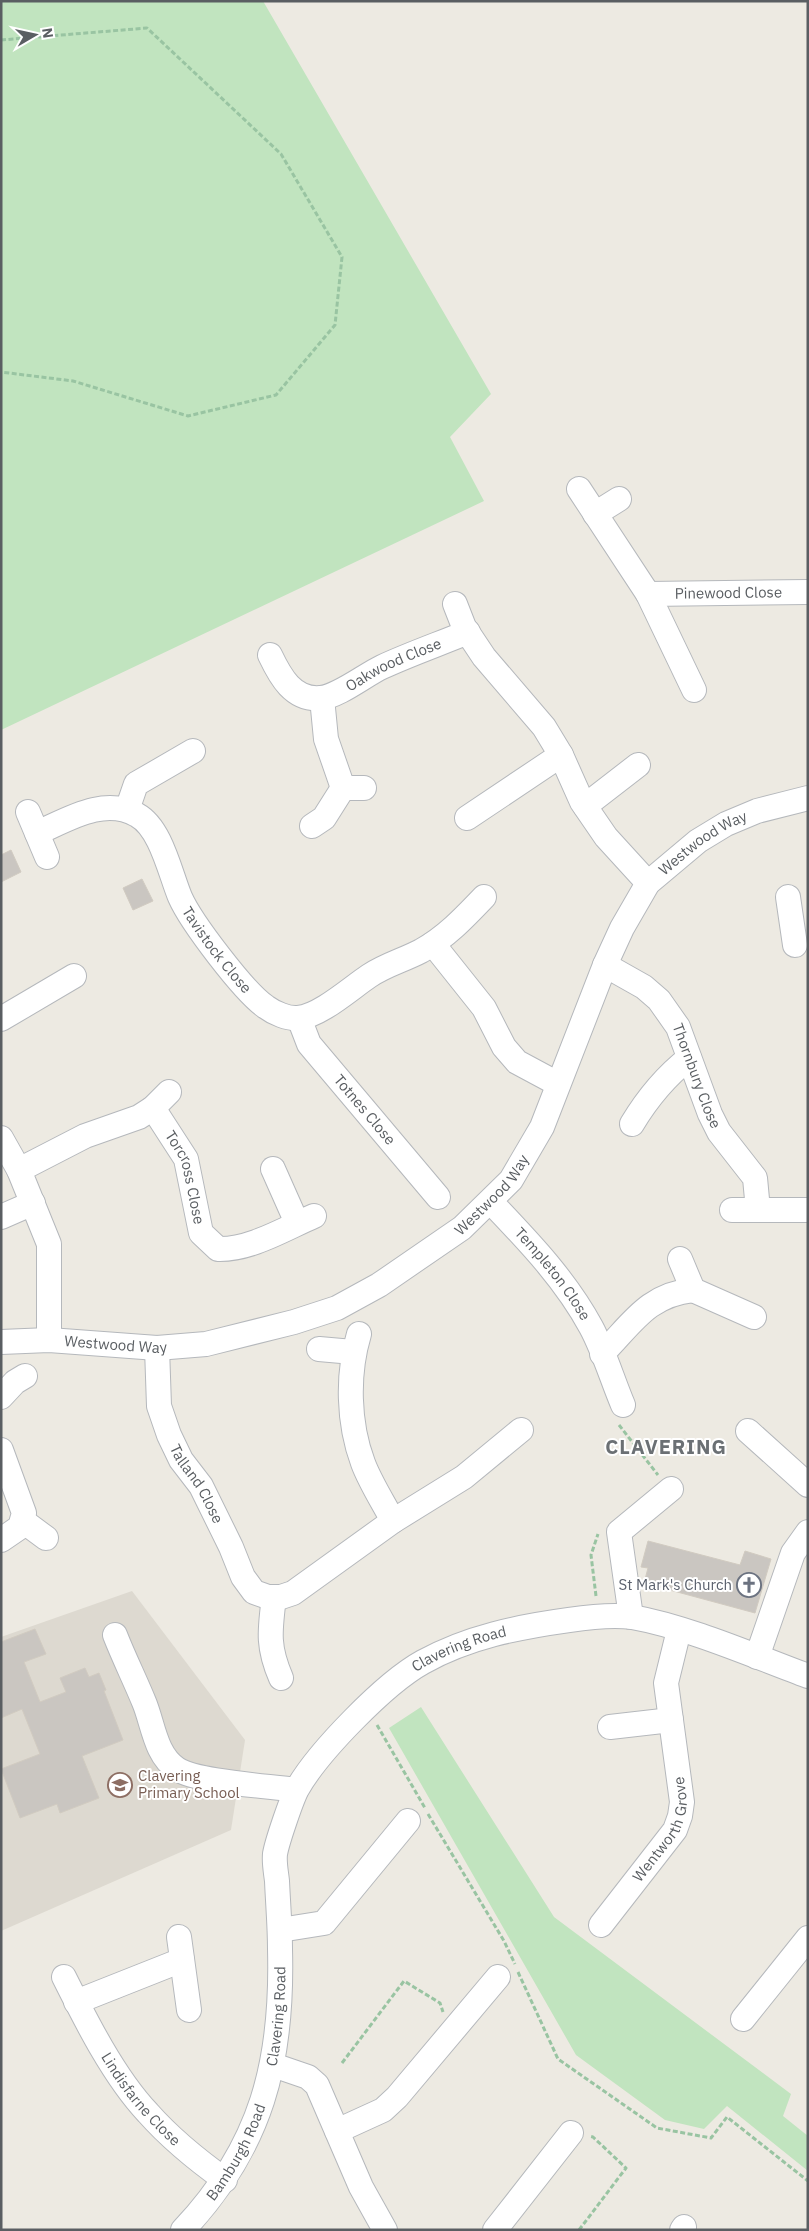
<svg xmlns="http://www.w3.org/2000/svg" width="809" height="2231" font-family="'IBM Plex Sans',sans-serif">
<style>
.education{fill:#ddd9d0}
.green{fill:#c1e4bf}
.building{fill:#cac6c1;stroke:#d1cbc1}
.lines{fill:none;stroke-linecap:round;stroke-linejoin:round}
.minor-casing{stroke:#b5b8bc;stroke-width:26}
.path{stroke:#99c4a2;stroke-width:3;stroke-dasharray:5 2.5;stroke-linecap:butt}
.minor{stroke:#fff;stroke-width:24}
.labels{text-anchor:middle;stroke-width:4;stroke-linejoin:round;paint-order:stroke}
.street-label{font-size:15px;fill:#5a5e62;stroke:#fff}
.worship-label{font-size:15px;fill:#5b616d;stroke:#fff;text-anchor:end}
.education-label{font-size:15px;fill:#785e54;stroke:#fff;text-anchor:start}
.district-label{font-size:20px;font-weight:bold;letter-spacing:1px;fill:#6b7074;stroke:#fff}
</style>
<rect width="100%" height="100%" fill="#edeae2"/>
<path class="education" d="M132 1591 245 1740 231 1830 1 1931V1637Z"/>
<path class="green" d="M1 1H263L491 394 450 437 484 501 1 730Z
M421 1707 554 1917 791 2094 783 2116 808 2136V2171L727 2106 704 2129 665 2120 576 2055 389 1728Z"/>
<path class="building" d="M11 850 21 872 1 882V855Z
M142 879 153 901 133 910 123 888Z
M648 1541 740 1565 745 1551 771 1559 755 1613 644 1583 648 1568 641 1567Z
M35 1629 46 1654 24 1662 40 1702 66 1692 60 1678 85 1668 89 1677 99 1673 106 1690 104 1691 123 1740 82 1756 99 1798 60 1813 57 1804 20 1818 1 1769 40 1754 22 1709 1 1718V1642Z"/>
<g class="lines">
<defs>
<g id="minor">
<path id="s1" d="M579 489 648 594 808 592"/>
<path d="M595 514 619 499"/>
<path d="M648 594 694 690"/>
<path d="M455 604 464 627 484 657 544 727 561 755 582 802 606 837 648 883"/>
<path id="s2" d="M270 655C280 676 293 701 321 698 339 696 365 675 382 667 410 654 439 644 468 632"/>
<path d="M322 698 326 739 343 788"/>
<path d="M585 806 638 765"/>
<path d="M127 810 136 784 193 751"/>
<path d="M28 812 47 857"/>
<path d="M467 818 561 755"/>
<path d="M312 826 324 818 343 788H364"/>
<path id="s3" d="M37 833C67 820 104 796 137 815 161 828 170 873 180 897 191 922 244 992 266 1007 274 1013 288 1019 298 1018 320 1016 351 988 369 976 385 965 404 960 421 951 446 937 464 918 484 897"/>
<path d="M788 897 795 945"/>
<path d="M433 944 484 1008 504 1047 517 1062 558 1084"/>
<path id="s4" d="M605 965 644 987 659 1000 678 1027 710 1114 719 1132 755 1178 758 1210"/>
<path id="s5" d="M299 1018 309 1044 438 1197"/>
<path d="M1 1019 74 976"/>
<path id="s6" d="M153 1108 186 1159 201 1233 218 1249C250 1250 284 1229 314 1216"/>
<path d="M632 1124C647 1099 666 1076 689 1058"/>
<path d="M1 1138 19 1170"/>
<path d="M273 1169 297 1223"/>
<path id="s7" d="M491 1202C528 1241 565 1279 591 1327 604 1351 612 1379 623 1405"/>
<path d="M732 1210H808"/>
<path d="M1 1217 33 1203"/>
<path d="M680 1259 693 1290 754 1317"/>
<path d="M359 1334C347 1374 348 1423 363 1463 370 1482 383 1502 393 1521"/>
<path d="M49 1340V1244L19 1170 85 1136 139 1117 153 1108 169 1092"/>
<path id="s8" d="M1 1342 49 1340 157 1348 206 1344 294 1322 337 1308 379 1285 462 1228 511 1180 542 1127 605 965 622 928 648 883 698 841 726 824 757 811 808 798"/>
<path id="s9" d="M157 1348 159 1406 169 1435 181 1460 201 1486 231 1547 243 1577 254 1592 268 1597H281L293 1593 393 1521 464 1477 521 1430"/>
<path d="M319 1349 353 1352"/>
<path d="M602 1354C632 1324 647 1295 693 1290"/>
<path d="M1 1397 15 1382 25 1376"/>
<path d="M748 1431 808 1485"/>
<path d="M1 1450 24 1513 20 1527 1 1540"/>
<path d="M23 1521 46 1538"/>
<path d="M274 1597C270 1630 267 1646 281 1678"/>
<path d="M631 1617 619 1532 671 1489"/>
<path d="M115 1635C124 1658 135 1680 144 1702 153 1723 155 1755 177 1769 197 1782 269 1786 296 1790"/>
<path d="M757 1657 793 1553 808 1532"/>
<path d="M610 1727 671 1720"/>
<path id="s10" d="M601 1925 675 1830 680 1816 682 1802 666 1683 679 1630"/>
<path d="M280 1930 324 1923 408 1821"/>
<path d="M179 1937 189 2010"/>
<path id="s11" d="M64 1977C86 2021 114 2077 148 2113 171 2139 197 2160 225 2180"/>
<path d="M76 2002 182 1960"/>
<path d="M743 2019 808 1938"/>
<path d="M273 2065 308 2077 317 2085 361 2187 385 2230"/>
<path d="M337 2131 383 2110 397 2097 498 1977"/>
<path id="s12" d="M183 2230C262 2146 283 2062 280 1949 280 1926 278 1904 277 1881 276 1872 274 1863 275 1854 277 1842 291 1801 297 1789 318 1752 385 1683 423 1662 468 1637 518 1627 569 1620 589 1617 612 1614 632 1617 688 1627 754 1656 808 1676"/>
<path d="M495 2230 571 2133"/>
<path d="M682 2230 684 2227"/>
</g>
</defs>
<use href="#minor" class="minor-casing"/>
<path class="path" d="M1 40 147 28 281 154 342 257 335 325 276 395 188 416 73 381 1 372
M619 1425 658 1475
M596 1596 591 1555 598 1534
M377 1725 425 1808
M428 1814 504 1941 515 1964
M518 1972 558 2059 657 2128 711 2138 727 2117 808 2181
M342 2063 404 1981 440 2003 443 2012
M579 2230 626 2168 593 2137 589 2136"/>
<use href="#minor" class="minor"/>
</g>
<defs>
<symbol id="church-ring" viewBox="-11 -11 22 22"><circle r="9.5" fill="#fff" stroke="#6b7280" stroke-width="1.5"/><path d="M-1.2-6h2.4v3.5h3.3v2.4h-3.3V6h-2.4V-.1h-3.3v-2.4h3.3Z" fill="#6b7280"/></symbol>
<symbol id="school-ring" viewBox="-11 -11 22 22"><circle r="9.5" fill="#fff" stroke="#8d6e63" stroke-width="1.5"/><path d="M0-5L7-2L0 1L-7-2ZM-4 1L0 2.5L4 1V4Q0 6-4 4Z" fill="#8d6e63"/></symbol>
</defs>
<g fill-rule="evenodd">
<use href="#church-ring" x="735" y="1571" width="28" height="28"/>
<use href="#school-ring" x="106" y="1771" width="28" height="28"/>
</g>
<g class="labels">
<g class="street-label">
<text dy="5" stroke="none"><textPath href="#s1" startOffset="206">Pinewood Close</textPath></text>
<text dy="5" stroke="none"><textPath href="#s2" startOffset="152">Oakwood Close</textPath></text>
<text dy="5" stroke="none"><textPath href="#s8" startOffset="955">Westwood Way</textPath></text>
<text dy="5" stroke="none"><textPath href="#s3" startOffset="265">Tavistock Close</textPath></text>
<text dy="5" stroke="none"><textPath href="#s4" startOffset="150">Thornbury Close</textPath></text>
<text dy="5" stroke="none"><textPath href="#s5" startOffset="114">Totnes Close</textPath></text>
<text dy="5" stroke="none"><textPath href="#s6" startOffset="78">Torcross Close</textPath></text>
<text dy="5" stroke="none"><textPath href="#s8" startOffset="535">Westwood Way</textPath></text>
<text dy="5" stroke="none"><textPath href="#s7" startOffset="95">Templeton Close</textPath></text>
<text dy="5" stroke="none"><textPath href="#s8" startOffset="115">Westwood Way</textPath></text>
<text dy="5" stroke="none"><textPath href="#s9" startOffset="145">Talland Close</textPath></text>
<text dy="5" stroke="none"><textPath href="#s12" startOffset="689">Clavering Road</textPath></text>
<text dy="5" stroke="none"><textPath href="#s10" startOffset="116">Wentworth Grove</textPath></text>
<text dy="5" stroke="none"><textPath href="#s12" startOffset="239">Clavering Road</textPath></text>
<text dy="5" stroke="none"><textPath href="#s11" startOffset="145">Lindisfarne Close</textPath></text>
<text dy="5" stroke="none"><textPath href="#s12" startOffset="95">Bamburgh Road</textPath></text>
</g>
<g class="worship-label">
<text x="732" y="1590">St Mark's Church</text>
</g>
<g class="education-label">
<text x="138" y="1781">Clavering<tspan x="138" dy="17">Primary School</tspan></text>
</g>
<g class="district-label">
<text x="666" y="1454">CLAVERING</text>
</g>
</g>
<rect width="809" height="2231" fill="none" stroke="#5a5e62" stroke-width="5"/>
<g transform="translate(35 35) rotate(81)" stroke="#ffffff" stroke-width="4" paint-order="stroke">
<path d="M0-4L9 19L0 12L-9 19Z" fill="#5a5e62"/>
<text y="-8" font-size="14" font-weight="bold" text-anchor="middle" fill="#5a5e62">N</text>
</g>
</svg>
